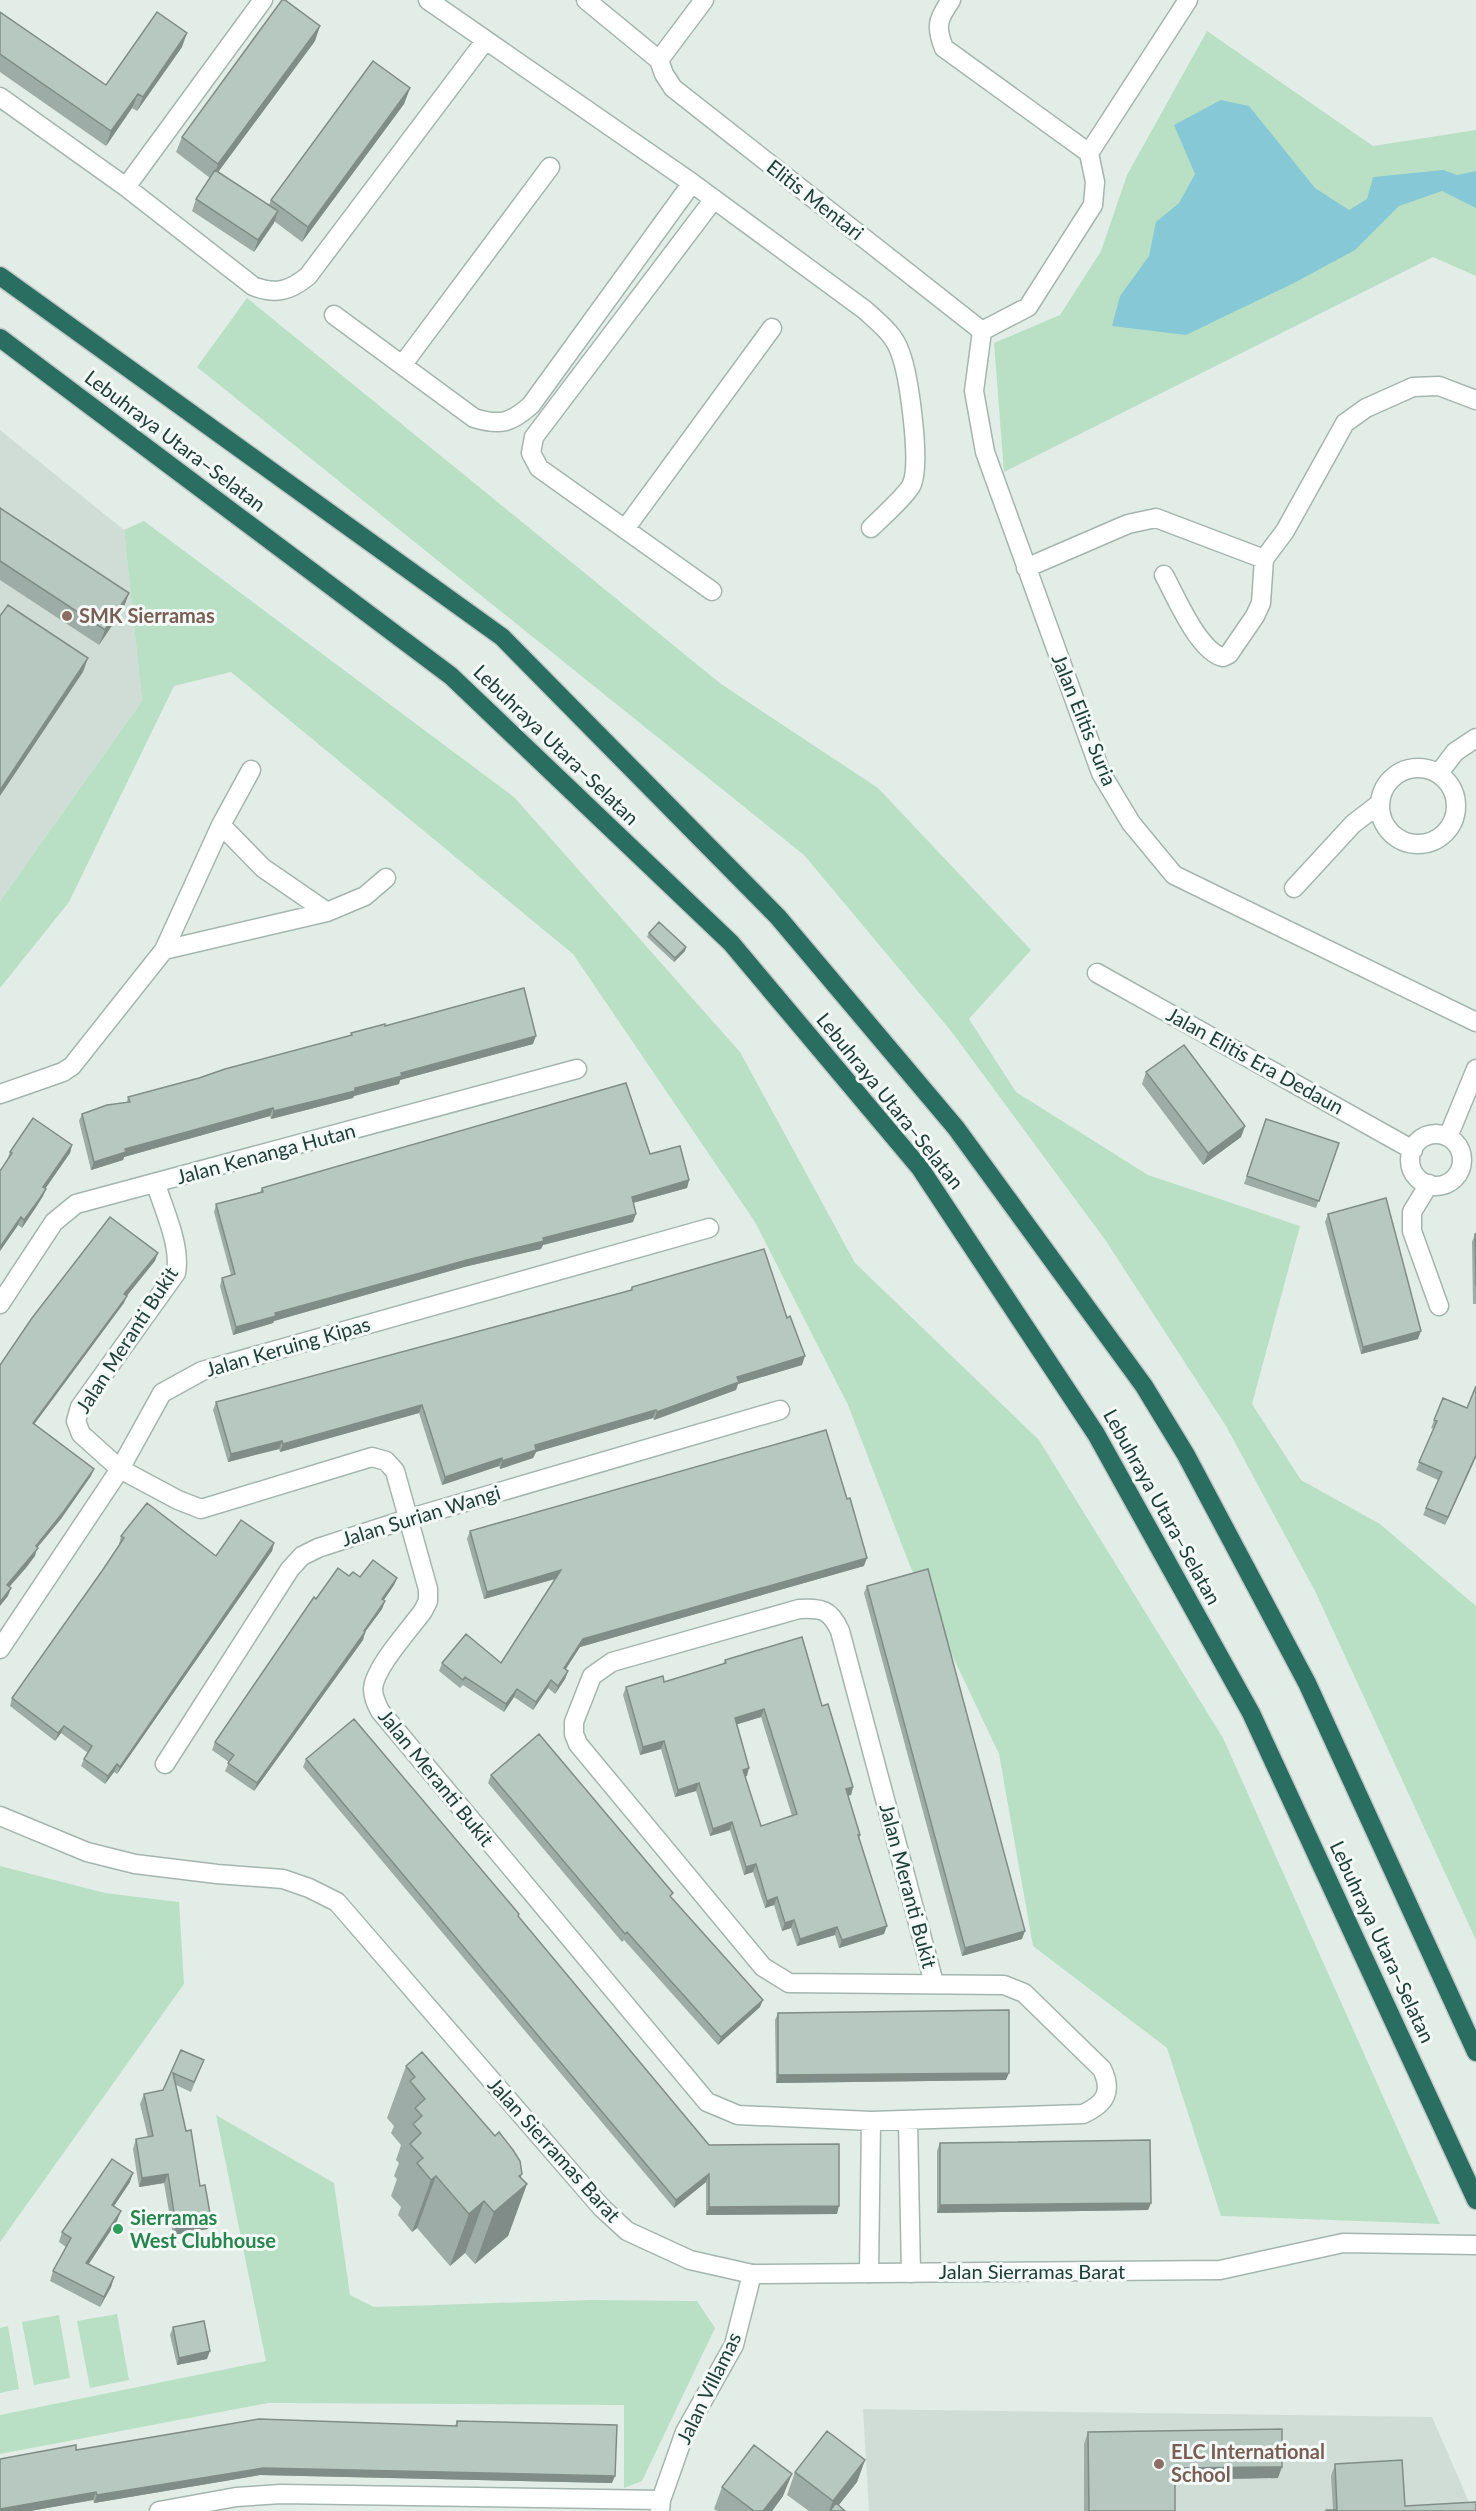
<svg xmlns="http://www.w3.org/2000/svg" width="1476" height="2511" font-family="Lato,sans-serif">
<style>
.built{fill:#d0ddd7}
.green{fill:#b9e0c4}
.water{fill:#86c8d6}
.lines{fill:none;stroke-linecap:round;stroke-linejoin:round}
.minor-casing{stroke:#a4b5b0;stroke-width:21}
.tertiary-casing{stroke:#a4b5b0;stroke-width:21}
.motorway-casing{stroke:#c1c9c7;stroke-width:21}
.minor{stroke:#fff;stroke-width:18}
.tertiary{stroke:#fff;stroke-width:18}
.motorway{stroke:#2a6e61;stroke-width:18}
.wall{fill:#9daca6;fill-rule:evenodd}
.shaded-wall{fill:#808c87}
.building{fill:#b7c8c1;stroke:#808c87;stroke-width:1.5;fill-rule:evenodd}
.education-dot{fill:#8d6e63;stroke:#f3f9f6;stroke-width:2}
.leisure-dot{fill:#2e9e5b;stroke:#f3f9f6;stroke-width:2}
.labels{text-anchor:middle;stroke-width:6;stroke-linejoin:round;paint-order:stroke}
.street-label{font-size:20px;fill:#203f38;stroke:#f3f9f6}
.education-label{font-size:20px;font-weight:bold;fill:#785e54;stroke:#f3f9f6;text-anchor:start}
.leisure-label{font-size:20px;font-weight:bold;fill:#27864d;stroke:#f3f9f6;text-anchor:start}
</style>
<rect width="100%" height="100%" fill="#e2ede8"/>
<path class="built" d="M0 430 124 530 142 701 0 901Z
M863 2409 1432 2417 1473 2511H869Z"/>
<path class="green" d="M1207 31 1373 146 1476 130V276L1433 257 1004 472 994 343 1060 315 1101 251 1127 175Z
M247 298 721 684 878 788 1031 950 969 1019 1016 1092 1148 1175 1300 1226 1252 1404 1301 1480 1380 1524 1476 1606V1940L1315 1591 1226 1426 1106 1241 951 1031 804 855 197 367Z
M144 521 514 797 740 1052 855 1263 1039 1440 1223 1738 1440 2224 1221 2216 1167 2048 1033 1946 999 1754 910 1566 848 1405 755 1222 573 954 231 672 174 686 69 902 0 988V901L142 701 124 530Z
M0 1866 105 1893 179 1902 184 1984 0 2242Z
M216 2115 334 2183 350 2295 374 2307 591 2300 697 2301 715 2328 642 2481 624 2488V2405L268 2403 0 2454V2415L266 2361Z
M117 2314 129 2380 90 2388 77 2321Z
M59 2315 70 2378 34 2385 22 2322Z
M8 2326 19 2389 0 2393V2328Z"/>
<path class="water" d="M1221 100 1249 106 1315 188 1349 210 1367 199 1373 177 1443 170 1457 175 1476 171V208L1442 191 1399 206 1355 250 1292 284 1186 335 1112 326 1120 296 1149 256 1156 222 1179 203 1195 174 1174 125Z"/>
<g class="lines">
<defs>
<path id="minor" d="M428 0 692 183 865 310C879 323 894 334 900 352 909 375 921 462 912 484 908 494 880 519 871 528
M586 0 659 60
M951 0C938 19 935 26 944 48L1089 153
M659 60 664 74 673 88 982 331
M659 60 704 0
M0 97 126 187 253 286C275 295 290 291 308 276L485 41
M126 187 263 0
M334 315 474 418C500 426 511 423 531 405L692 183
M982 331 974 391 985 452 1101 773 1131 823 1174 875 1476 1022
M982 331 1028 307 1093 205 1095 182 1089 153 1188 0
M403 364 550 167
M625 529 772 328
M1026 568 1128 524 1156 518 1264 559
M1164 575C1176 597 1199 652 1223 657L1229 654 1255 616 1261 603 1264 559 1285 531 1345 423 1366 408 1413 387 1439 386 1476 400
M712 591 539 468 531 453 534 437 714 199
M1380 806a38 38 0 1 1 76 0a38 38 0 1 1-76 0Z
M1439 773 1455 752 1476 738
M221 825 263 868 327 912
M1294 888 1353 824 1379 804
M164 950 327 912 365 896 386 878
M1097 973 1413 1150
M0 1094 63 1072 72 1066 164 950 221 825 251 770
M1410 1160a26 26 0 1 1 52 0a26 26 0 1 1-52 0Z
M1448 1137 1476 1069
M156 1184C164 1211 181 1245 176 1273L80 1407 76 1421 81 1434 120 1469 178 1500 201 1509 372 1457 386 1461 395 1471 428 1589V1601L423 1611C410 1629 374 1668 373 1689 373 1697 376 1703 380 1711L707 2102 738 2115 871 2121 1083 2114C1105 2104 1113 2092 1102 2069L1024 1993 1004 1985 789 1983 763 1967 578 1744 574 1734V1722L592 1676 612 1662 799 1609C822 1608 830 1609 840 1631L934 1983
M1429 1184 1412 1212V1231L1439 1306
M0 1304 54 1222 76 1204 577 1069
M0 1649 120 1469 162 1393 202 1371 709 1228
M165 1764 290 1569 302 1556 318 1548 407 1519 780 1410
M908 2121 911 2273
M869 2273 871 2121
M159 2511 236 2497 281 2494 661 2500
M660 2511 661 2500 685 2432 734 2345 752 2274"/>
<path id="tertiary" d="M0 1816 87 1852 135 1864 217 1874 283 1879 309 1888 337 1902 602 2208 627 2231 690 2260 752 2274 1220 2270 1343 2243 1476 2245"/>
<path id="motorway" d="M0 276 502 637 778 917 956 1128 1144 1386 1186 1455 1307 1683 1476 2052
M0 338 451 676 731 943 920 1168 1096 1434 1251 1713 1476 2200"/>
</defs>
<use href="#minor" class="minor-casing"/>
<use href="#tertiary" class="tertiary-casing"/>
<use href="#motorway" class="motorway-casing"/>
<use href="#minor" class="minor"/>
<use href="#tertiary" class="tertiary"/>
<use href="#motorway" class="motorway"/>
</g>
<path class="wall" d="M0 12 106 85 182 47 137 111 132 108 106 146 0 72Z
M315 41 218 172 269 205 271 200 410 88 404 104 302 242 274 221 254 252 192 211 196 199 210 178 176 152 182 137Z
M0 508 129 593 123 609 99 645 0 580Z
M649 933 686 947 685 951 674 962 647 937Z
M385 1026 533 1044 400 1080 399 1084 354 1096 353 1098 271 1119 270 1116 124 1157 123 1160 91 1170 79 1121 82 1114 127 1102 128 1097 199 1078 351 1035V1033Z
M1146 1072 1245 1126 1241 1137 1203 1165 1142 1084Z
M1266 1119 1339 1143 1316 1208 1244 1184Z
M72 1145 70 1153 45 1188 43 1196 35 1209 22 1228 18 1225 0 1251V1171L8 1160H7L10 1152Z
M650 1154 689 1180 687 1188 633 1203V1222L543 1245 541 1249 464 1267 274 1321 273 1323 233 1335 220 1286 222 1278 231 1275 214 1212 216 1204 260 1192 262 1188Z
M1328 1214 1418 1339 1361 1354 1325 1222Z
M1475 1234H1476V1304H1473L1472 1242Z
M632 1287 802 1365 738 1384 736 1390 654 1420 653 1418 536 1452 533 1458 500 1469 499 1466 442 1485 419 1413 280 1452 279 1449 228 1462 213 1410 216 1402 630 1290Z
M1476 1386V1457L1445 1525 1423 1515 1438 1480 1416 1470 1434 1429 1431 1428 1443 1398 1467 1408Z
M470 1531 864 1566 580 1647 566 1669 568 1671 565 1679 555 1694 548 1688 533 1710 514 1697 504 1712 463 1685 460 1688 439 1671 442 1663H501L555 1579 484 1599 467 1539Z
M121 1536 216 1556 274 1543 272 1551 117 1774 114 1772 105 1784 81 1766 84 1759 88 1753 61 1733 55 1741 10 1706 12 1698 102 1571 120 1545 119 1544Z
M349 1576 397 1578 394 1585 383 1601H385L382 1609 365 1632 363 1640 254 1791 225 1771 229 1762 212 1750 215 1742 316 1599Z
M867 1586 1022 1939 962 1956 864 1593Z
M725 1660 822 1706 853 1787 851 1795H848L860 1835 859 1839 884 1934 839 1948 835 1935 797 1946 791 1928 782 1931 774 1905 765 1908 753 1872 744 1875 730 1830 710 1836 696 1791 675 1797 661 1749 640 1755 623 1695 626 1687 664 1682 723 1664ZM761 1717 792 1816 761 1826 745 1776H747L737 1724Z
M306 1759 519 1914V1917L709 2145 837 2214 706 2215V2182L674 2208 303 1767Z
M491 1775 672 1898 760 2007 718 2045 624 1940 622 1942 488 1783Z
M778 2013 1006 2080 776 2083 775 2020Z
M181 2050 204 2060 191 2092 176 2085 186 2131 200 2186 211 2219 208 2229 173 2235 164 2183 139 2187 133 2149 136 2139 148 2137 140 2104 144 2094 163 2090Z
M406 2066 527 2184 508 2236 475 2264 465 2253 450 2266 417 2228 412 2232 398 2215 401 2207 391 2196 397 2179 394 2176 399 2163 396 2160 401 2145 391 2133 394 2126 387 2118Z
M940 2143 1151 2203 1148 2210 937 2213V2151Z
M130 2182 114 2206 117 2221 88 2264 114 2277 111 2287 100 2307 50 2281 53 2271 66 2247 59 2242 62 2232Z
M173 2327 207 2359 177 2365 170 2335Z
M457 2421 612 2483 260 2475 94 2503 93 2500 30 2511H0L76 2450 455 2426Z
M1088 2432 1278 2478 1175 2480V2511H1084V2444Z
M865 2460 857 2482 838 2506 845 2511H809L787 2495 795 2472Z
M1335 2464 1405 2506 1333 2510 1331 2476Z
M722 2487 783 2496 772 2511H717L714 2509Z"/>
<path class="shaded-wall" d="M320 26 315 41 213 179 218 164Z
M187 33 182 47 137 111 143 97Z
M410 88 404 104 302 242 308 227Z
M138 94 132 108 106 146 111 131Z
M278 211 274 223 254 252 258 240Z
M129 593 123 609 99 645 105 630Z
M88 658 83 672 0 796V790Z
M686 947 685 951 674 962 675 958Z
M536 1036 533 1044 400 1080 399 1084 354 1096 353 1098 271 1119 274 1111 355 1088 401 1073Z
M273 1108 270 1116 124 1157 123 1160 91 1170 94 1162 125 1149Z
M1245 1126 1241 1137 1203 1165 1208 1153Z
M72 1145 70 1153 41 1195 43 1187Z
M689 1180 687 1188 629 1204 632 1197Z
M46 1189 43 1196 22 1228 24 1220Z
M636 1214 633 1222 543 1245 541 1249 464 1267 274 1321 273 1323 233 1335 236 1327 275 1313 543 1238Z
M21 1217 18 1225 0 1251V1247Z
M158 1253 155 1261 122 1302 124 1294Z
M127 1296 124 1303 30 1430 33 1423Z
M1421 1331 1418 1339 1361 1354 1363 1347Z
M805 1356 802 1365 738 1384 736 1390 654 1420 657 1412 737 1377Z
M422 1405 419 1413 280 1452 283 1444Z
M656 1410 653 1418 536 1452 533 1458 500 1469 502 1461 535 1445Z
M282 1441 279 1449 228 1462 231 1454Z
M1476 1455V1457L1445 1525 1448 1517Z
M502 1458 499 1466 442 1485 445 1477Z
M94 1469 91 1476 61 1519 37 1548 35 1556 26 1568 4 1593 7 1585Z
M274 1543 272 1551 117 1774 120 1767Z
M867 1558 864 1566 580 1647 561 1676 564 1668 583 1639Z
M561 1570 558 1578 484 1599 487 1592Z
M397 1578 394 1585 379 1607 382 1599Z
M11 1588 8 1596 0 1606V1602Z
M385 1601 382 1609 365 1632 363 1640 254 1791 257 1783Z
M568 1671 565 1679 555 1694 558 1686Z
M551 1680 548 1688 533 1710 536 1702Z
M517 1689 514 1697 504 1712 506 1704Z
M764 1709 761 1717 732 1726 735 1718Z
M64 1726 61 1733 55 1741 58 1733Z
M664 1741 661 1749 640 1755 643 1747Z
M117 1764 114 1772 105 1784 108 1776Z
M749 1768 747 1776 741 1778 743 1770Z
M699 1783 696 1791 675 1797 678 1790Z
M853 1787 851 1795 843 1797 846 1789Z
M732 1822 730 1830 710 1836 713 1829Z
M756 1864 753 1872 744 1875 746 1867Z
M777 1897 774 1905 765 1908 767 1901Z
M794 1920 791 1928 782 1931 785 1923Z
M887 1926 884 1934 839 1948 842 1940Z
M837 1927 835 1935 797 1946 800 1939Z
M1025 1931 1022 1939 962 1956 965 1948Z
M763 2000 760 2007 718 2045 721 2037Z
M1009 2073 1006 2080 776 2083 778 2075Z
M133 2173 130 2182 108 2215 112 2205Z
M168 2174 164 2183 139 2187 142 2178Z
M522 2174 514 2195 527 2184 508 2236 475 2264 494 2212 519 2176Z
M709 2174 706 2182 674 2208 676 2200Z
M436 2176 417 2228 412 2232 431 2180Z
M484 2201 465 2253 450 2266 469 2214Z
M1151 2203 1148 2210 937 2213 940 2205Z
M839 2206 837 2214 706 2215 709 2207Z
M121 2211 117 2221 83 2273 86 2263Z
M211 2219 208 2229 173 2235 176 2225Z
M114 2277 111 2287 100 2307 104 2297Z
M210 2351 207 2359 177 2365 179 2358Z
M865 2460 857 2482 834 2511H829L833 2501Z
M1282 2467 1278 2478 1171 2480 1175 2468Z
M263 2468 615 2476 612 2483 260 2475 94 2503 97 2495Z
M792 2474 783 2496 772 2511H763Z
M96 2492 93 2500 30 2511H0V2509Z"/>
<path class="building" d="M282 0H285L320 26 218 164 182 137Z
M0 12 106 85 157 12 187 33 143 97 138 94 111 131 0 54Z
M373 61 410 88 308 227 271 200Z
M215 170 278 211 258 240 196 199Z
M0 508 129 593 105 630 0 561Z
M8 605 88 658 0 790V616Z
M659 922 686 947 675 958 649 933Z
M524 988 536 1036 401 1073 402 1076 355 1088V1091L274 1111 273 1108 125 1149 126 1152 94 1162 82 1114 107 1105 130 1102 128 1097 199 1078 225 1069 352 1035 351 1033 385 1024V1026Z
M1184 1045 1245 1126 1208 1153 1146 1072Z
M626 1083 650 1154 680 1146 689 1180 632 1197 636 1214 543 1238 544 1241 467 1260 275 1313 276 1316 236 1327 222 1278 235 1274 216 1204 263 1192 262 1188Z
M33 1118 72 1145 43 1187 46 1189 38 1201 24 1220 21 1217 0 1247V1171L12 1153 10 1152Z
M1266 1119 1339 1143 1319 1201 1247 1176Z
M1386 1198 1421 1331 1363 1347 1328 1214Z
M110 1217 158 1253 124 1294 127 1296 33 1423 94 1469 64 1511 36 1546 38 1548 28 1560 7 1585 11 1588 0 1602V1365L32 1318Z
M1475 1234H1476V1286Z
M764 1249 787 1318 790 1316 805 1356 737 1377 739 1382 657 1412 656 1410 535 1445 536 1450 502 1461V1458L445 1477 422 1405 283 1444 282 1441 231 1454 216 1402 632 1290V1287Z
M1476 1386V1455L1448 1517 1426 1508 1442 1472 1419 1462 1437 1421 1434 1420 1443 1398 1467 1408Z
M826 1430 847 1499 850 1498 867 1558 583 1639 564 1668 568 1671 558 1686 551 1680 536 1702 517 1689 506 1704 465 1677 463 1680 442 1663 466 1634 501 1663 561 1570 487 1592 470 1531Z
M147 1503 216 1556 241 1520 274 1543 120 1767 117 1764 108 1776 84 1759 92 1746 64 1726 58 1733 12 1698 102 1571 124 1538 121 1536Z
M373 1560 397 1578 382 1599 385 1601 364 1631 365 1632 257 1783 228 1763 234 1755 215 1742 314 1597 316 1599 338 1568 349 1576 353 1572 360 1577Z
M928 1569 1025 1931 965 1948 867 1586Z
M802 1637 822 1706 828 1704 853 1787 846 1789 860 1835H858L887 1926 842 1940 837 1927 800 1939 794 1920 785 1923 777 1897 767 1901 756 1864 746 1867 732 1822 713 1829 699 1783 678 1790 664 1741 643 1747 626 1687 663 1676 664 1682 726 1663 725 1660ZM764 1709 797 1814 761 1826 743 1770 749 1768 735 1718Z
M354 1719 519 1914 518 1916 709 2145 839 2144V2206L709 2207V2174L676 2200 306 1759Z
M539 1734 673 1893 670 1896 763 2000 721 2037 627 1932 625 1934 491 1775Z
M1009 2010V2073L778 2075V2013Z
M181 2050 204 2060 194 2082 173 2073 186 2131 191 2130 200 2186 205 2185 211 2219 176 2225 168 2174 142 2178 136 2139 153 2136 144 2094 163 2090Z
M422 2052 495 2136 499 2132 513 2150 520 2161 522 2174 519 2176 527 2184 494 2212 484 2201 469 2214 436 2176 431 2180 417 2163 423 2158 410 2144 421 2133 413 2124 422 2116 415 2108 425 2099 410 2081 415 2077 406 2066Z
M1150 2140 1151 2203 940 2205V2143Z
M112 2159 133 2173 112 2205 121 2211 86 2263 114 2277 104 2297 53 2271 71 2238 62 2232Z
M204 2321 210 2351 179 2358 173 2327Z
M259 2419 457 2426V2421L617 2425 615 2476 263 2468 97 2495 96 2492 0 2509V2459L76 2445V2450Z
M1282 2429V2467L1175 2468V2511H1089L1088 2432Z
M827 2431 865 2460 833 2501 795 2472Z
M754 2445 792 2474 763 2511H754L722 2487Z
M1402 2460 1405 2506 1476 2502V2511H1326V2510H1337L1335 2464Z
M836 2503 845 2511H830Z"/>
<g class="education-dot">
<circle cx="67" cy="616" r="6"/>
<circle cx="1159" cy="2464" r="6"/>
</g>
<circle class="leisure-dot" cx="118" cy="2229" r="6"/>
<g class="labels">
<g class="street-label">
<text transform="translate(815 200) rotate(38)" y="7">Elitis Mentari</text>
<text transform="translate(175 441) rotate(37)" y="7">Lebuhraya Utara–Selatan</text>
<text transform="translate(1084 720) rotate(68)" y="7">Jalan Elitis Suria</text>
<text transform="translate(556 745) rotate(44)" y="7">Lebuhraya Utara–Selatan</text>
<text transform="translate(1255 1061) rotate(29)" y="7">Jalan Elitis Era Dedaun</text>
<text transform="translate(890 1101) rotate(51)" y="7">Lebuhraya Utara–Selatan</text>
<text transform="translate(266 1154) rotate(-15)" y="7">Jalan Kenanga Hutan</text>
<text transform="translate(127 1340) rotate(-57)" y="7">Jalan Meranti Bukit</text>
<text transform="translate(288 1347) rotate(-16)" y="7">Jalan Keruing Kipas</text>
<text transform="translate(1162 1507) rotate(61)" y="7">Lebuhraya Utara–Selatan</text>
<text transform="translate(421 1516) rotate(-17)" y="7">Jalan Surian Wangi</text>
<text transform="translate(436 1778) rotate(51)" y="7">Jalan Meranti Bukit</text>
<text transform="translate(908 1886) rotate(75)" y="7">Jalan Meranti Bukit</text>
<text transform="translate(1382 1942) rotate(65)" y="7">Lebuhraya Utara–Selatan</text>
<text transform="translate(554 2150) rotate(48)" y="7">Jalan Sierramas Barat</text>
<text x="1032" y="2279">Jalan Sierramas Barat</text>
<text transform="translate(709 2388) rotate(-64)" y="7">Jalan Villamas</text>
</g>
<g class="education-label">
<text x="79" y="623">SMK Sierramas</text>
<text x="1171" y="2459">ELC International<tspan x="1171" dy="23">School</tspan></text>
</g>
<g class="leisure-label">
<text x="130" y="2225">Sierramas<tspan x="130" dy="23">West Clubhouse</tspan></text>
</g>
</g>
</svg>
